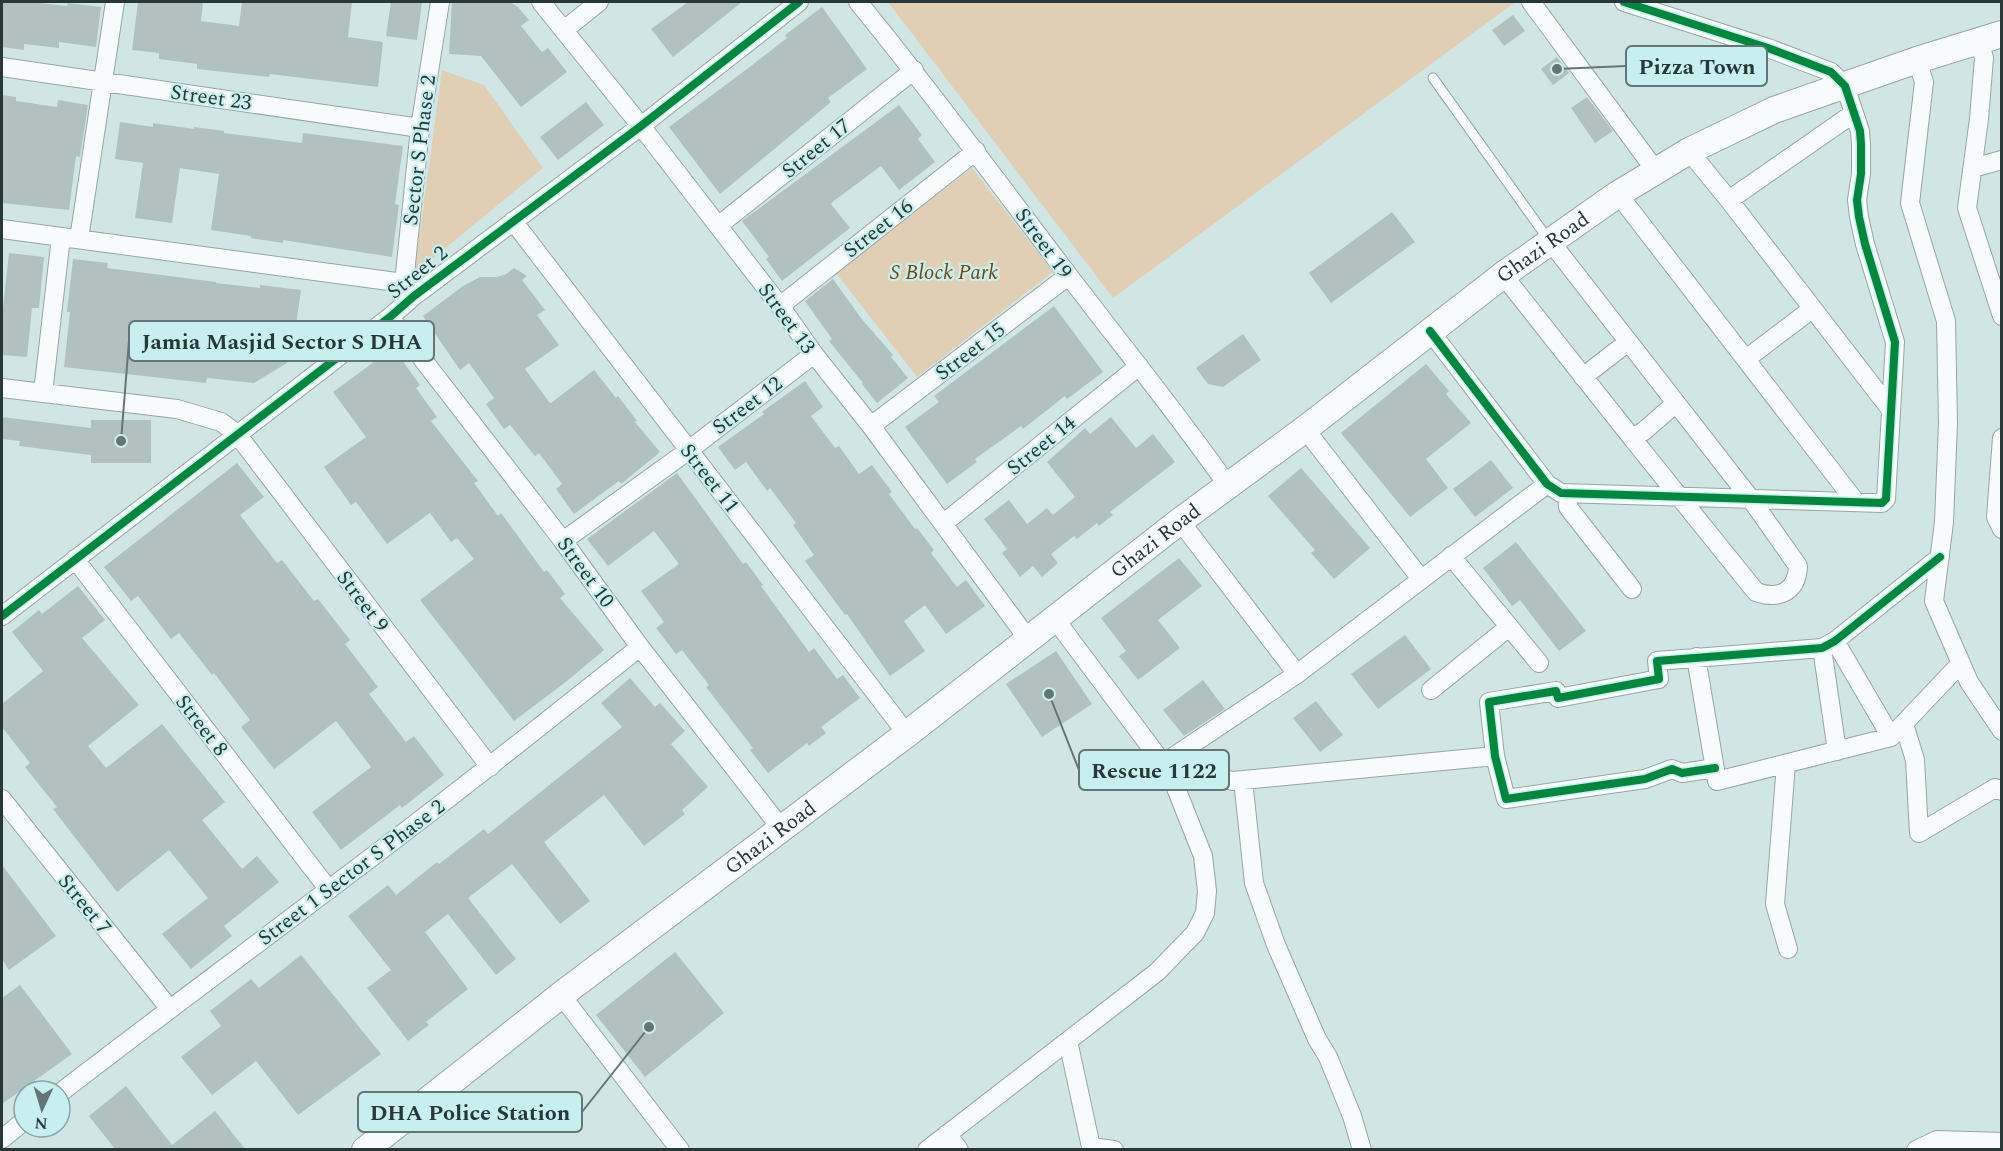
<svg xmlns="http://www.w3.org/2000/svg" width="2003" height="1151" font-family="Spectral,serif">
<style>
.green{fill:#e0cfb5}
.building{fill:#b0c1c0}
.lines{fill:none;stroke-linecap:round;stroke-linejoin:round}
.lane-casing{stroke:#95a6a5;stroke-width:11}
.street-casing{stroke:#95a6a5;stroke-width:20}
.secondary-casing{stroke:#95a6a5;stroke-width:28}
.lane{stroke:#f8fbfb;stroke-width:9}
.street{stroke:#f8fbfb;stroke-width:18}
.secondary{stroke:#f8fbfb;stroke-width:26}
.cycleway-casing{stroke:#c7efed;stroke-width:11}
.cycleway{stroke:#00873e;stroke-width:8}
.labels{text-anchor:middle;stroke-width:4.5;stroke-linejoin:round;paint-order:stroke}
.street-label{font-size:21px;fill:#283837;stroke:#c7efed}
.park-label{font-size:21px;font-style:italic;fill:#744612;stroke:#c7efed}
.leader{fill:none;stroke:#637574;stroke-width:2}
.callout-dot{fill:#637574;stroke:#c7efed;stroke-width:2}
.callout{fill:#c7efed;stroke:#637574;stroke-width:2}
.callout-label{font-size:22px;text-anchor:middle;font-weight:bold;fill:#283837}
</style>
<rect width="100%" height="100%" fill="#d0e6e5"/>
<path class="green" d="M888 2H1513L1514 3 1113 298Z
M442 70 484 85 543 168 414 274Z
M972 168 1053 272 917 377 836 273Z"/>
<path class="building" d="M2 2H31L67 6 68 3 101 7 96 47 59 42V48L24 44V50L2 47Z
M138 2H203L201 21 239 26 242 2H352L348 37 383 42 378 87 270 74 269 77 197 69V64L159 59V53L132 50Z
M391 2H422L417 40 386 36Z
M452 2H510L518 7 529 20 521 26 542 52 548 48 567 72 521 107 481 56 449 54Z
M688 2H742L673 57 651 29Z
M822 7 867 69 828 98 831 102 720 194 669 127 747 69 787 38 785 35Z
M1513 15 1525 31 1504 46 1492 30Z
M1557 57 1569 73 1553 85 1541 69Z
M2 95 16 97V101L57 107 58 100 88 105 80 157 76 156 69 210 2 203Z
M1587 97 1613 131 1595 143 1571 108Z
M586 102 604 125 558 160 540 137Z
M899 105 922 135 918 139 935 162 899 190 881 166 835 200 831 204 850 228 782 281 766 259 769 257 742 221Z
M120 122 153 127V123L194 129V127L224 131V133L302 143 303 133 403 146 395 204 399 205 392 257 283 240V243L251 238V236L211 230 219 174 180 168 172 223 135 218 143 163 115 159Z
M1392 212 1415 242 1331 303 1309 273Z
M9 253 44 257 39 308H32L27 357 2 355V317Z
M73 259 108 263 107 268 216 282V283L260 288V285L301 290 295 332H292L287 363 254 383 207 378 206 383 64 367 70 312H67Z
M514 268 527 276 522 280 545 310 537 315 559 345 525 369 549 402 551 403 594 370 616 398 618 396 637 421 635 422 660 452 621 484 619 481 574 514 556 489 562 484 539 453 535 456 510 425 504 429 486 404 494 398 469 363 460 370 423 316 463 286 480 277H497L506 274Z
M833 279 861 318 893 355 891 357 908 378 877 403 862 384 863 383 829 341 832 339 805 301Z
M1054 306 1103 372 1067 399 1065 396 1023 429 1021 426 975 459 977 462 947 484 905 427 939 402 934 396Z
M1243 334 1261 360 1223 387 1208 384 1196 368Z
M393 348 420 385 416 388 437 417 431 421 478 481 474 483 498 516 501 513 544 572 547 570 565 594 560 598 604 650 567 681 514 721 420 600 474 559 457 538 451 542 430 513 387 544 356 502 351 505 324 467 366 437 333 392Z
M1426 364 1449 391 1446 394 1471 423 1426 459 1448 488 1410 517 1341 433Z
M805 381 823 407 811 416 835 448 839 446 859 474 872 465 892 492 889 494 915 529 917 528 934 550 931 553 957 587 966 580 985 606 946 634 925 605 904 621 925 651 890 676 847 614 845 615 805 561 814 555 793 525 796 523 770 488 767 491 746 462 735 470 718 447 764 414 762 412Z
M2 417 91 428V420H151V463H91V455L19 446 20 441 2 439Z
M1111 417 1136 448 1153 434 1175 462 1110 512 1113 515 1099 526 1097 523 1077 539 1074 536 1051 554 1058 563 1042 577 1033 566 1020 577 1002 553 1007 549 984 519 1009 500 1027 524 1047 508 1053 515 1075 497 1047 462 1085 428 1090 434Z
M1491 460 1513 488 1475 517 1453 489Z
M237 463 264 497 240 515 277 563 282 560 314 601 318 599 350 640 345 644 378 687 369 694 406 742 414 736 444 775 402 808 400 805 341 850 312 812 371 767 336 721 274 769 241 727 250 720 214 673 212 675 179 633 171 639 138 596 131 601 104 567Z
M1301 468 1370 548 1334 579 1311 553 1315 550 1268 496Z
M677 473 743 564 746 562 763 585 761 586 809 652 814 648 837 679 843 675 860 698 821 727 826 733 809 746 807 743 768 773 750 750 753 748 706 687 709 685 682 650 676 654 656 628 664 622 641 591 679 564 654 531 608 566 587 539Z
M1516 542 1586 631 1559 651 1520 600 1512 606 1483 568Z
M1179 558 1202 586 1158 620 1180 648 1138 680 1119 656 1126 651 1101 618Z
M78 586 105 620 82 638 139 705 88 746 106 768 162 724 225 802 202 820 242 869 257 856 279 882 224 926 232 936 191 969 162 934 208 898 169 850 117 892 53 809 57 807 25 767 30 763 2 727V704L43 671 12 632 39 610 42 614Z
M1405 635 1431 669 1378 709 1351 674Z
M1056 651 1092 704 1042 737 1006 684Z
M630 678 655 707 660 703 685 731 671 744 708 787 682 810 685 814 644 846 604 795 544 842 590 901 560 924 512 864 468 898 516 959 496 975 448 914 425 932 468 989 426 1022 429 1025 408 1041 367 988 391 970 348 916 388 885 396 895 437 862 439 864 484 829 488 834 622 727 601 703Z
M1203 680 1225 709 1184 736 1163 710Z
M1316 701 1343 735 1320 752 1293 718Z
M2 865 56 936 9 970 2 959Z
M675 952 724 1013 645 1077 596 1015Z
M301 955 381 1054 298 1115 256 1061 212 1095 181 1057 221 1026 210 1011 251 979 259 988Z
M20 985 72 1054 2 1104V998Z
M126 1086 172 1145 215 1111 245 1149H115L89 1116Z"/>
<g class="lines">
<defs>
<path id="lane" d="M1433 78 1548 239"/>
<path id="street" d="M541 2 641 126 780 306 814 354 871 426 1028 639
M858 2C931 91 999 184 1069 276 1122 346 1178 414 1228 486
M1531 2 1656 171
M564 30 599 2
M1979 40 1984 58 1979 119 1967 208 2002 316
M1917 60 1924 82 1910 203 1946 321 1948 423 1944 522 1934 601 1969 682 2002 731
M2 67 420 128
M1854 113 1729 200 1891 410
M1689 151 1729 200
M1973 168 2002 160
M1618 194 1855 501
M513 221 907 734
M718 226 914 70
M2 229 404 283
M79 239 115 2
M1550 241 1750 498 1798 566C1797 592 1779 600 1756 592L1632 438
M1503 275 1632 438 1644 431 1676 403
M411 292 404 283 420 128 440 2
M780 306 976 151
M390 317 563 541 640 647 781 828
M1430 331 1547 484 1561 493 1882 503 1886 499 1895 342 1865 244 1859 217 1857 200 1861 174V144L1860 131 1845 86 1831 72 1768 48 1624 2
M1746 359 1812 309
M1583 377 1628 342
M2 388 177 409 221 422 237 434 490 767
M43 393 61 237
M871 426 1068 276
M1305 429 1421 579
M2002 438 1996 517 2002 529
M1567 494 1568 507 1632 589
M1180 521 1297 674
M944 523 1139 366
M563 541 689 450 814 354
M1451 556 1539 663
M75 559 329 890
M2 616 390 317 414 296 641 126 799 2
M1835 641 1891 737
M1822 648 1837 751
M1696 657 1717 781 1891 737 1961 663
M1431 690 1509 627
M1904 724 1915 760 1919 833 1995 788 2002 791
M1164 763 1297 674 1547 484
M1786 764 1775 904 1788 949
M1715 768 1682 773 1672 769 1645 779 1506 799 1495 756 1489 702 1556 691 1558 698 1659 679 1657 661 1822 648 1835 641 1940 557
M1170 773H1194L1233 781 1495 756
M1243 780 1254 883 1276 945 1317 1039 1328 1057 1352 1116 1362 1150
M2 799 169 1008
M561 995 680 1150
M1068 1041 1091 1147 1114 1150
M60 1093C149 1024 239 958 328 890 434 811 537 729 640 647
M947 1134 959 1150
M2 1139 24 1121
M927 1150 1157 972 1195 933 1205 913 1207 891 1203 856 1170 773 1055 619
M1916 1150 1937 1140 2002 1142"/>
<g id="secondary">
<path id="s1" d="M365 1150 561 995 907 734 1180 521 1305 429 1503 275 1618 194 1689 151 1774 110 1917 60 2002 34"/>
</g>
</defs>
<use href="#lane" class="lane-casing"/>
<use href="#street" class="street-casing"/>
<use href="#secondary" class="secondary-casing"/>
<use href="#lane" class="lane"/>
<use href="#street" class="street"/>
<use href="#secondary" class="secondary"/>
<defs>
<path id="cycleway" d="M1430 331 1547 484 1561 493 1882 503 1886 499 1895 342 1865 244 1859 217 1857 200 1861 174V144L1860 131 1845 86 1831 72 1768 48 1624 2
M2 616 390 317 414 296 641 126 799 2
M1715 768 1682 773 1672 769 1645 779 1506 799 1495 756 1489 702 1556 691 1558 698 1659 679 1657 661 1822 648 1835 641 1940 557"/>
</defs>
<use href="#cycleway" class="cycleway-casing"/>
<use href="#cycleway" class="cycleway"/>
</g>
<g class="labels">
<g class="street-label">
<text transform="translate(211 97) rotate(8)" y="7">Street 23</text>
<text transform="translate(816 148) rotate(-39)" y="7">Street 17</text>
<text transform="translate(419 150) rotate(-83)" y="7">Sector S Phase 2</text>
<text transform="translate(878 228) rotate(-38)" y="7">Street 16</text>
<text transform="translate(1044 243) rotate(54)" y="7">Street 19</text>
<text dy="7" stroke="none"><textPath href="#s1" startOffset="1484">Ghazi Road</textPath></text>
<text transform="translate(417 272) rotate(-39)" y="7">Street 2</text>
<text transform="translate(787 318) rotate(54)" y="7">Street 13</text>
<text transform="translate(970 351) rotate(-37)" y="7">Street 15</text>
<text transform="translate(747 405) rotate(-37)" y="7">Street 12</text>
<text transform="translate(1041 445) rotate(-39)" y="7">Street 14</text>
<text transform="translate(710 478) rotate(52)" y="7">Street 11</text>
<text dy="7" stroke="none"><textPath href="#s1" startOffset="998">Ghazi Road</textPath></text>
<text transform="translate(586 572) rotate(54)" y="7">Street 10</text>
<text transform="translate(363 601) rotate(53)" y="7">Street 9</text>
<text transform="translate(202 725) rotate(52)" y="7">Street 8</text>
<text dy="7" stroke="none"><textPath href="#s1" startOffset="512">Ghazi Road</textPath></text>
<text transform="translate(351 872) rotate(-37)" y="7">Street 1 Sector S Phase 2</text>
<text transform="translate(85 904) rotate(51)" y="7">Street 7</text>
</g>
<g class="park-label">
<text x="944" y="279">S Block Park</text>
</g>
</g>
<path class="leader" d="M1557 69L1626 66M121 441L129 341M1049 694L1079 770M649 1027L582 1112"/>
<g class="callout-dot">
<circle cx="1557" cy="69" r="6"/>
<circle cx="121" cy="441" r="6"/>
<circle cx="1049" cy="694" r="6"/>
<circle cx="649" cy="1027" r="6"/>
</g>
<g class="callout">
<rect x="1626" y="46" width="141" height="40" rx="6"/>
<rect x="129" y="321" width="305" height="40" rx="6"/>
<rect x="1079" y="750" width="150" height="40" rx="6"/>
<rect x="358" y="1092" width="224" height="40" rx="6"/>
</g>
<g class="callout-label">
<text x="1697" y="74">Pizza Town</text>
<text x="282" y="349">Jamia Masjid Sector S DHA</text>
<text x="1154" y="778">Rescue 1122</text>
<text x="470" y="1120">DHA Police Station</text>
</g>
<rect width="2003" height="1151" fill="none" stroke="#283837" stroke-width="6"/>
<g transform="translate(42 1109) rotate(184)"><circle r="28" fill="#c7efed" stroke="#87a6a4" stroke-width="1.5"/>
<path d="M0-4.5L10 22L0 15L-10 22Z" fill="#637574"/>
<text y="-9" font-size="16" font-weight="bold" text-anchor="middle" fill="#283837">N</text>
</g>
</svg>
